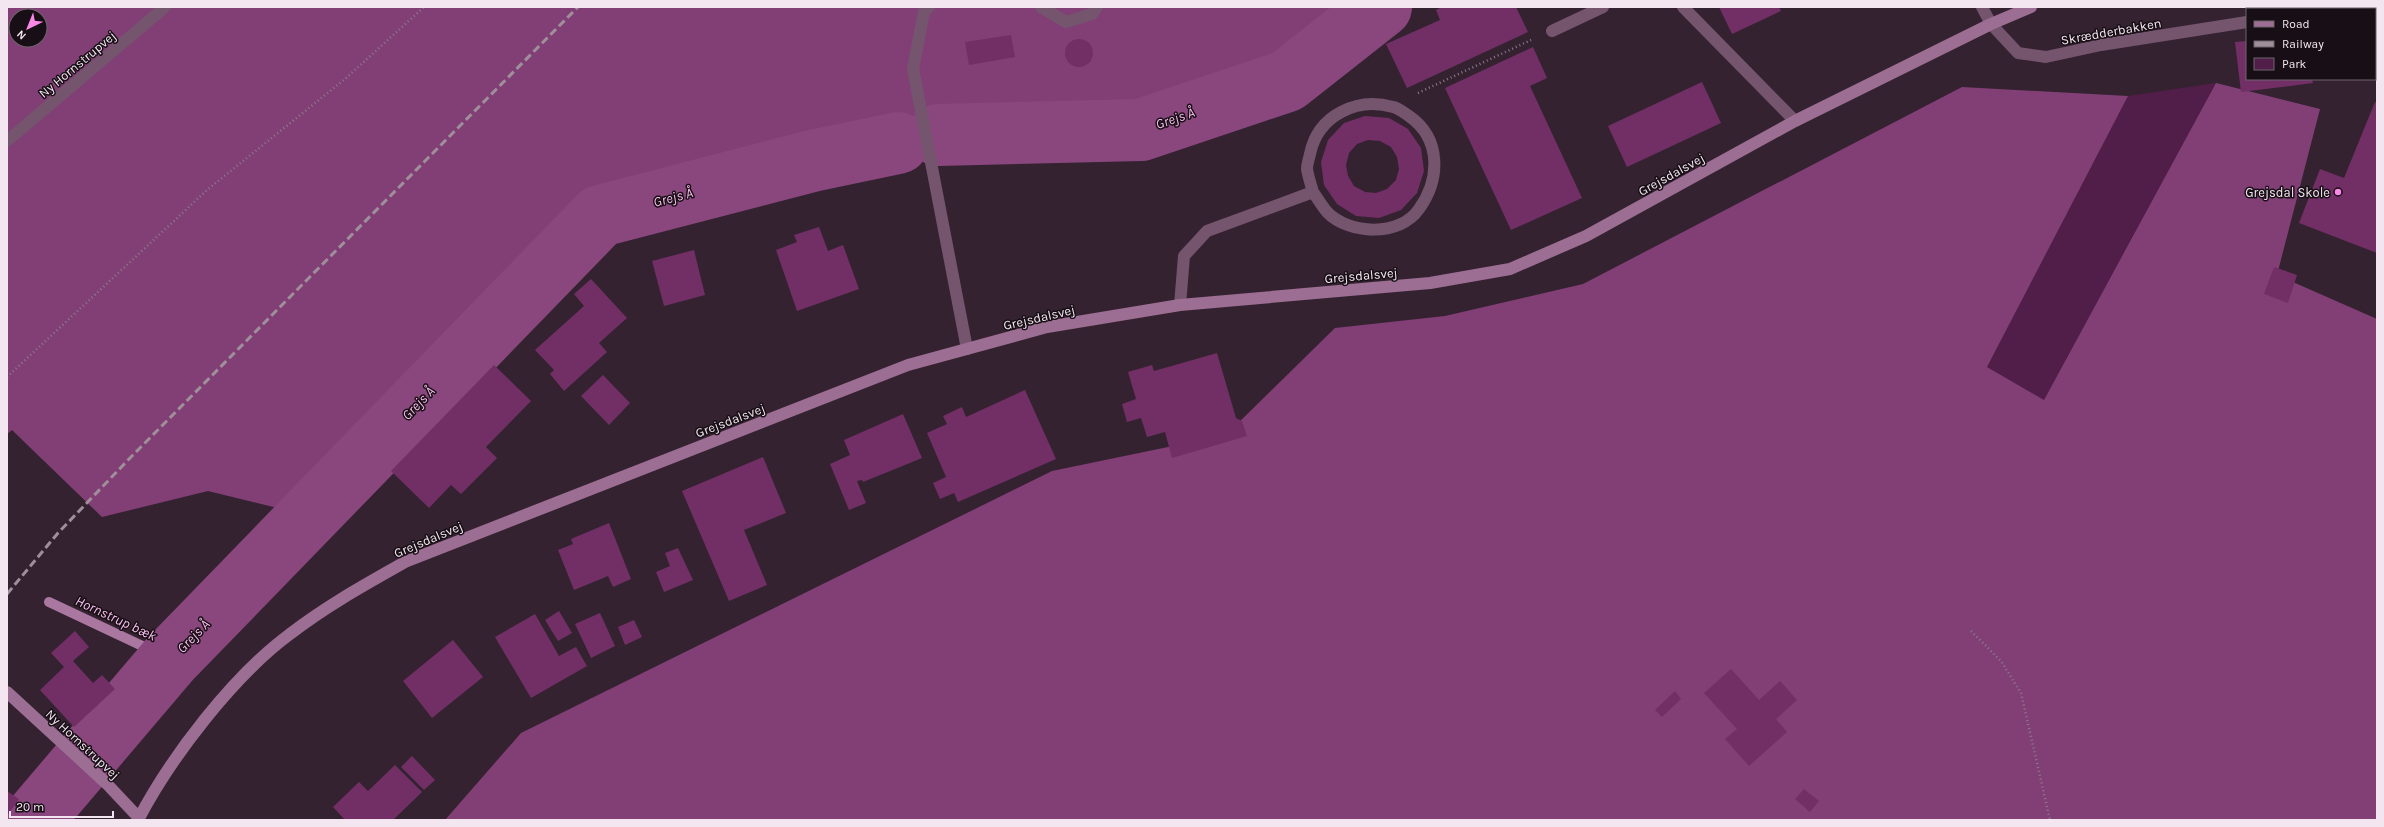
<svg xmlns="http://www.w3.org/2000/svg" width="2384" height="827" font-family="Karla,sans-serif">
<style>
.green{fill:#511d49}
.forest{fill:#823f76;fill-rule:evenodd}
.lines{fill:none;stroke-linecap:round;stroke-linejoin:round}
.stream{stroke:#aa77a0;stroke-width:10}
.river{stroke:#8a477e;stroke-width:62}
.building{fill:#712f66;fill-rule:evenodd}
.path{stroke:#8b7b88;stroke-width:2.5;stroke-dasharray:1 3;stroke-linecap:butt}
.lane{stroke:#74556d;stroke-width:12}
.street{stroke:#74556d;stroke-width:12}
.secondary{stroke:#9d6e93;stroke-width:12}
.rail{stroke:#9f8f9b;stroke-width:3;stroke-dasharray:8 4;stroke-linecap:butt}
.poi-dot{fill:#fb87e6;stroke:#170f15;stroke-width:1.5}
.labels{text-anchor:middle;stroke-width:3;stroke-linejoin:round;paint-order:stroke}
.street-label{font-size:13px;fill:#f3e6f0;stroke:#170f15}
.poi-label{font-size:13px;fill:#f3e6f0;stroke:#170f15;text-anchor:end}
.water-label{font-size:14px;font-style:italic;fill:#f8bdeb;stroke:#170f15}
</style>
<rect width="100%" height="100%" fill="#352231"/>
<path class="green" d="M2216 83 2044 400 1987 367 2128 96Z"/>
<path class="forest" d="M7 7H1364L1358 12 1173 107 784 138 586 207 298 513 208 491 102 517 12 430 7 434ZM16 16H40V40H16Z
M2216 83 2320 109 2277 275 2377 319V820H445L521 733 1052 471 1226 435 1335 328 1445 316 1583 284 1962 87 2128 96 1987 367 2044 400Z"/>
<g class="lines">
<path class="stream" d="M49 602 170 659"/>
<path class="river" d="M938 135 1141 130 1287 81 1381 7
M33 820 170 659 600 216 812 161 898 143"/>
</g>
<path class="building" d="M1442 7H1516L1528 32 1407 88 1386 44 1440 20 1436 10Z
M1719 7H1779L1781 11 1732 34Z
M1011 35 1015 57 969 65 965 42Z
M1065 53a14 14 0 1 1 28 0a14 14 0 1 1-28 0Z
M2247 41V79H2312L2313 83 2241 92 2235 42Z
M1533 47 1547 78 1530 86 1582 198 1511 230 1445 88Z
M1702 82 1721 123 1627 167 1608 126Z
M2375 102 2377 103V253L2299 223 2320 169 2344 178Z
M1365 116 1389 118 1408 129 1421 148 1424 171 1417 193 1401 210 1379 218 1356 216 1337 204 1324 185 1321 162 1328 140 1344 123ZM1368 140 1380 141 1391 147 1397 157 1399 169 1396 180 1387 189 1376 193 1365 192 1354 186 1348 176 1346 165 1349 153 1357 144Z
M819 227 828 251 843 245 859 289 797 311 776 250 797 242 794 235Z
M694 250 705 295 664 306 652 261Z
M2274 267 2297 275 2288 303 2264 294Z
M591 279 627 318 599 343 607 352 564 391 550 374 554 370 535 350 584 306 574 294Z
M1217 353 1236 418 1242 421 1247 436 1172 458 1165 432 1147 437 1141 418 1127 422 1122 404 1136 399 1128 372 1152 365 1154 371Z
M494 365 531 401 486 447 497 458 461 494 451 485 429 508 391 471Z
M603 375 630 403 609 425 581 396Z
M1025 390 1056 459 958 502 954 493 940 499 933 483 946 477 927 433 947 424 943 416 962 407 966 417Z
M903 414 922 458 863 482 862 480 857 481 866 503 849 510 830 464 850 455 844 440Z
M763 457 786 513 744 530 767 585 729 601 682 491Z
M609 523 631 579 613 587 608 576 574 590 558 550 573 544 571 539Z
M678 548 693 580 664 592 656 572 670 566 665 553Z
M559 611 572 633 558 641 545 620Z
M600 613 615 646 591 658 575 624Z
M535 614 559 656 576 647 587 666 531 698 495 637Z
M634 620 642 637 625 645 618 627Z
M75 631 89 647 73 661 93 683 102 675 115 689 74 727 40 690 64 667 51 653Z
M453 640 483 677 432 718 403 681Z
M1731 669 1759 700 1780 681 1797 700 1776 719 1787 732 1749 766 1725 739 1737 729 1704 693Z
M1675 691 1681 699 1662 717 1655 710Z
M412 756 435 780 424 790 401 767Z
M395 765 422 792 393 820H345L333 807 359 782 368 791Z
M1804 789 1819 801 1810 812 1795 799Z
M7 791 19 799 7 816Z"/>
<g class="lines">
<path class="path" d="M1418 93 1531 40
M7 377 207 190 345 79 424 7
M1971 631 2001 661 2021 693 2050 820"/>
<path class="lane" d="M929 7 924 12 913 69 967 349
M1041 7 1066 22 1092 14 1097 7
M1683 7 1795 121
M1552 31 1603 7
M7 141 165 7
M1180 305 1184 256 1207 231 1313 192C1318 199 1322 206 1327 212 1349 235 1400 237 1419 209 1440 180 1442 139 1409 116 1404 113 1399 108 1393 107 1357 97 1318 115 1310 154 1309 159 1307 164 1307 169 1308 176 1311 185 1313 192"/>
<path class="street" d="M1982 7 1991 24 2018 53 2046 57 2101 45 2247 22
M2331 9 2343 7"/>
<path class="secondary" d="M7 692 107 784 139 818
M138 820C171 757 233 676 290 634 326 606 366 584 405 562L908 365 1047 327 1180 305 1430 283 1510 269 1586 236 1795 121 1991 24 2031 7"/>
<path class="rail" d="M7 594 58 533 130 458 578 7"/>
</g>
<circle class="poi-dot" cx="2338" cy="192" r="4"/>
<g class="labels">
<g class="street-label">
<text transform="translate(2111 31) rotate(-10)" y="5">Skrædderbakken</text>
<text transform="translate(77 64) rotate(-40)" y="5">Ny Hornstrupvej</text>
<text transform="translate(1671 174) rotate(-29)" y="5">Grejsdalsvej</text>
<text transform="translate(1361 275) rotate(-5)" y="5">Grejsdalsvej</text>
<text transform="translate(1039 317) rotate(-13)" y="5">Grejsdalsvej</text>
<text transform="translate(730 420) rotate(-21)" y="5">Grejsdalsvej</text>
<text transform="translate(428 539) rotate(-23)" y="5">Grejsdalsvej</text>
<text transform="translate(83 744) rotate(43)" y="5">Ny Hornstrupvej</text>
</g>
<g class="poi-label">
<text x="2330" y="197">Grejsdal Skole</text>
</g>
<g class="water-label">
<text transform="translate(1175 118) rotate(-19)" y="5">Grejs Å</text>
<text transform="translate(673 197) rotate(-15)" y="5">Grejs Å</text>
<text transform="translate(418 403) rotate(-46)" y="5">Grejs Å</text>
<text transform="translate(116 618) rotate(25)" y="5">Hornstrup bæk</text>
<text transform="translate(193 636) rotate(-46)" y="5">Grejs Å</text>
</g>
</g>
<rect width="2384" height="827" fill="none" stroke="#f3e6f0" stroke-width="16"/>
<rect x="2246" y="8" width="130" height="72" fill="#170f15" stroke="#6f656d"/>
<rect x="2254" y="21" width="20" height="6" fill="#9d6e93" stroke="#6f656d"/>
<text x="2282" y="28" font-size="12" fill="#f3e6f0">Road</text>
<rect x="2254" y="41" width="20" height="6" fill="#9f8f9b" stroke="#6f656d"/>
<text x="2282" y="48" font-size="12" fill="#f3e6f0">Railway</text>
<rect x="2254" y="58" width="20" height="12" fill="#511d49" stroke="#6f656d"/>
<text x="2282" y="68" font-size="12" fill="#f3e6f0">Park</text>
<g transform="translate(28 28) rotate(223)"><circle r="19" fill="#170f15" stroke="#6f656d"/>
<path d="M0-3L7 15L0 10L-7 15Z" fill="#fb87e6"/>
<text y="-6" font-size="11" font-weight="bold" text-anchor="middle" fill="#f3e6f0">N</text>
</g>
<path d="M10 811v6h103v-6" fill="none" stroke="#f3e6f0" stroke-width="2"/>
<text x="16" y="811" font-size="12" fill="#f3e6f0" stroke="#170f15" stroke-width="3" paint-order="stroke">20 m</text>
</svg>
